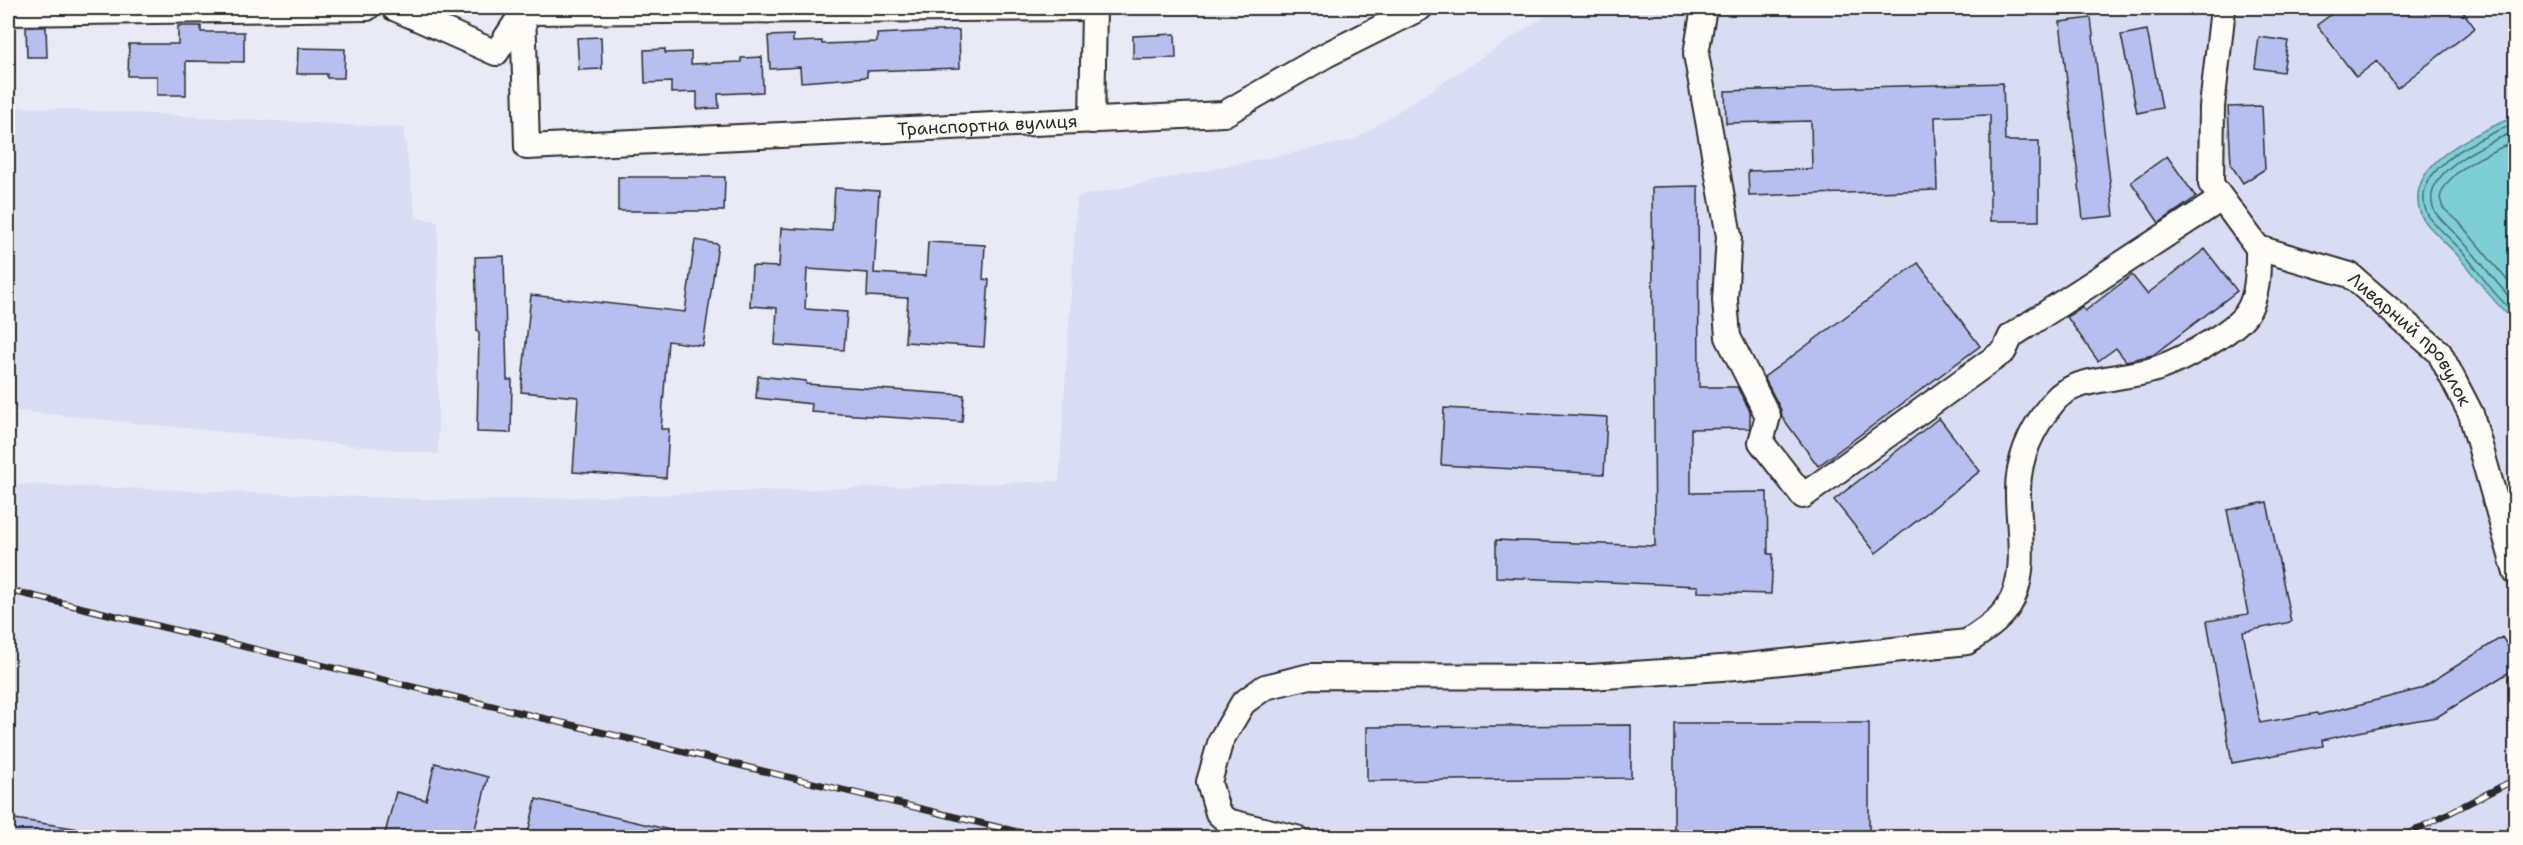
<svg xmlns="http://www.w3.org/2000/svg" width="2523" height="845" font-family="'Shantell Sans',sans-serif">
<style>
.built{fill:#d9ddf4}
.water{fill:#7dced6;stroke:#5c8d92;stroke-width:1.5}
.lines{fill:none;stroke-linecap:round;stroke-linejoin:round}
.shore{stroke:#4c6c6f;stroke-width:1.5}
.building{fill:#b7bff0;stroke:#2b2b2b;stroke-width:1.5}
.minor-casing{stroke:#2b2b2b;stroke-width:28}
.minor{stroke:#fdfcf7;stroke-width:24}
.rail-casing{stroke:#2b2b2b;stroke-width:7}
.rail{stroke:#fdfcf7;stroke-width:4.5;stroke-dasharray:14;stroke-linecap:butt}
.labels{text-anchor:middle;stroke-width:5;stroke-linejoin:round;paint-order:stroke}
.street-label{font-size:18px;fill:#2b2b2b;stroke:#fdfcf7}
</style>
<rect width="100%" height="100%" fill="#e8eaf5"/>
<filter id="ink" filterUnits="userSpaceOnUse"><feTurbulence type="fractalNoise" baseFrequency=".0167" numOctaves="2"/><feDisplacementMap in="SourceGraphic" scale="12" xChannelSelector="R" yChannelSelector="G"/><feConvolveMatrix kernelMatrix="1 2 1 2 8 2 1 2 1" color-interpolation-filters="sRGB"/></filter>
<g filter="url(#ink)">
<path class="built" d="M1558 8H2515V837L8 838V484L473 501 1059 481 1077 197 1354 140Z
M8 106 403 128 416 218 438 221V454L8 410Z"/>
<path class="water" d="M2515 117V322C2493 302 2477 279 2458 256 2449 245 2426 227 2421 215 2401 163 2479 132 2515 117Z"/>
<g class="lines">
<path class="shore" d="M2516 123C2484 136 2405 169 2428 215 2432 223 2454 242 2462 251 2480 273 2494 296 2516 314
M2516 131C2489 142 2418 172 2434 210 2438 219 2458 235 2465 244 2483 264 2497 285 2516 304
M2516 141C2492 151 2446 170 2440 198L2443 208 2458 221 2516 291"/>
</g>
<path class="building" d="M2340 8H2460L2475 28 2397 88 2377 61 2356 77 2317 25Z
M2091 18 2114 216 2083 219 2060 22Z
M178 26H201V32H244V62L186 61V95H157V76H128L129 44H178Z
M26 27H46L47 57H27Z
M959 30 960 68 867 71V77L801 82 800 67 770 69 768 36 793 35V42L822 41V44L877 42V34Z
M2147 30 2162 108 2137 113 2121 35Z
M1175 34 1176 58 1133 59V36Z
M601 37 602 69 579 70 577 38Z
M2259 37 2288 41 2283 72 2255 68Z
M298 48 345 49 344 78H327V74H297Z
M665 49V53L691 52V64L741 62V58L762 57 763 92 718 94 719 108 697 109V92L671 93V82L645 83 644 50Z
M2003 83 2005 141H2039V221H1990V115L1935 117 1937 190 1813 194 1749 196 1748 171 1812 169 1811 121 1726 123 1725 91Z
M2262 106 2265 169 2243 183 2231 165 2228 107Z
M2167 156 2196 197 2159 223 2131 182Z
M618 177H725L724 211H618Z
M1698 186 1699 387H1737L1750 411V428L1691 429V493L1767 492 1768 554H1773L1771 594 1698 592V586L1496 577V540L1655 546 1652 187Z
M835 188 879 191 874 273 926 276 928 242 985 245 983 279 989 280 984 347 905 342 908 298 867 296 868 273 807 269 805 309 847 312 844 350 775 345 777 308 750 306 752 266 779 267 781 228 832 231Z
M695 240 718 244 703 346 668 341 661 429H669L666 478 573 472 578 397 521 392 531 295 685 312Z
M2205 249 2237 291 2153 355 2126 361 2116 348 2098 361 2067 317 2082 307 2085 311 2132 275 2147 294Z
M504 256 507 380H512L511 433 477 432 479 332H477L475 257Z
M1918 263 1980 346 1818 466 1782 417 1781 410 1764 377Z
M758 376 806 381V384L964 395 962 422 811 412 812 404 756 398Z
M1444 408 1607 417 1604 474 1441 465Z
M1939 418 1980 471 1876 553 1834 500Z
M2267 502 2291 622 2243 632 2260 723 2317 713 2318 715 2420 689 2502 637 2516 659V668L2437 717 2395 724 2322 740 2323 746 2232 763 2207 621 2248 614 2227 510Z
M1674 723H1869V837H1674Z
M1631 725V778L1367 781V727Z
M435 763 488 777 473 837H384L396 792 426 800Z
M536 799 679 832 678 837H527Z
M8 818 79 829 78 837H8Z"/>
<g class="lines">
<defs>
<g id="minor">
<path d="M394 8 496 53 523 12 1094 8"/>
<path id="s1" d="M523 8 527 147 1224 114 1326 55 1420 8"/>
<path d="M1704 8 1696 54 1729 236 1725 300 1728 337 1768 416 1761 442 1803 496 2004 351 2011 336 2221 199"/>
<path id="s2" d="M2223 8 2212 107 2211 184 2258 248 2350 275 2439 352 2471 414 2516 573"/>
<path d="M8 13 367 8"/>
<path d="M1092 121 1094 8"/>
<path d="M1296 838 1227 821 1218 813 1209 782 1221 740 1243 703 1265 687 1310 676 1590 677 1736 667 1967 642C1982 632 1998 622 2008 607 2029 575 2018 530 2018 495 2017 459 2032 427 2055 400 2070 383 2096 381 2117 377 2131 374 2148 373 2161 367 2183 359 2232 333 2246 314 2259 296 2258 269 2258 248"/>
</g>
</defs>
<use href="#minor" class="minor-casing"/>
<use href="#minor" class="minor"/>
<defs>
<path id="rail" d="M8 590 1043 838
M2400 838 2516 779"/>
</defs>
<use href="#rail" class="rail-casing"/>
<use href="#rail" class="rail"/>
</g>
</g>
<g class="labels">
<g class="street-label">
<text dy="6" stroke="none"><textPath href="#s1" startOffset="600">Транспортна вулиця</textPath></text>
<text dy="6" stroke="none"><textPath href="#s2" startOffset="441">Ливарний провулок</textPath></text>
</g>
</g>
<rect width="2523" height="845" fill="none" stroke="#fdfcf7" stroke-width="30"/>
<rect x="15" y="15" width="2493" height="815" fill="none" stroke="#2b2b2b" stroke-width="2" filter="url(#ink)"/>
</svg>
